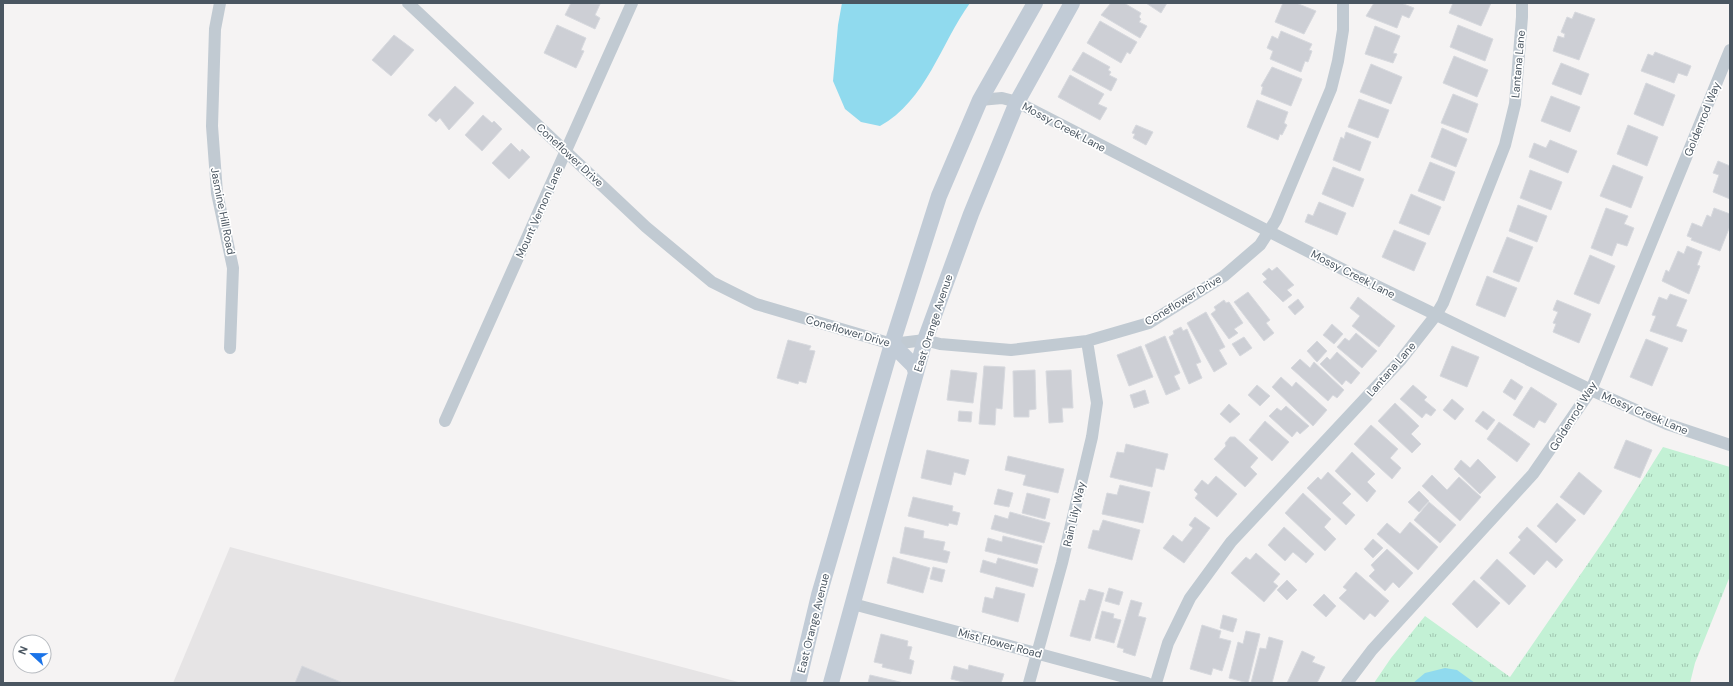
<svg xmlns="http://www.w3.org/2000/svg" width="1733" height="686" font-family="'DM Sans',sans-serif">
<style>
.education{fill:#e6e4e5}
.grass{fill:url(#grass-tufts)}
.water{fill:#90daee}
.building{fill:#cdcfd5;stroke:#d7d9de}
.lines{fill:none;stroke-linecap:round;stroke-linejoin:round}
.street{stroke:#c1cad2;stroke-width:12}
.secondary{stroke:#c1cbd6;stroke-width:16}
.labels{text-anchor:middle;stroke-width:3.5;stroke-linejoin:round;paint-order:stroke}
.street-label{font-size:11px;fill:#4a5661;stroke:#fff}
</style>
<defs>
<pattern id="grass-tufts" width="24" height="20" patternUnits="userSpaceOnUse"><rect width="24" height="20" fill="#c3f1d5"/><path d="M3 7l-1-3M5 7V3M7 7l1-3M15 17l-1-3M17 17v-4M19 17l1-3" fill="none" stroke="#a0c6b0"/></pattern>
</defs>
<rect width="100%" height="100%" fill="#f5f3f3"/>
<path class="education" d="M230 547 742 683H173Z"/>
<path class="grass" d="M1663 447 1730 467V576L1695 663 1690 683H1374L1391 658 1425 616 1510 677 1609 533Z"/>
<path class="water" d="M842 3H970C941 43 926 101 880 126L861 122 845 109 833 81 838 25Z
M1445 668 1457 670 1475 683H1413L1425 673Z"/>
<path class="building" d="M571 3 600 4 595 15 600 18 595 29 565 15Z
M1111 3H1124L1141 13 1139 17 1141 19 1139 22 1147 26 1140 38 1101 15Z
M1146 3H1167L1161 13Z
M1283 3H1296L1316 11 1304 34 1275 22Z
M1374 3H1401L1414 8 1409 18 1402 15 1397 28 1366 16Z
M1453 3H1491L1481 26 1449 13Z
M1575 12 1595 19 1579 60 1553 51 1558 36 1564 38 1565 34 1561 32 1567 17 1572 19Z
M1100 21 1137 42 1130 54 1127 52 1121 63 1087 43Z
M557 25 586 38 581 50 584 51 576 68 544 53Z
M1458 25 1493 39 1485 61 1450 47Z
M1375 26 1400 36 1393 53 1397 54 1393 63 1365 54Z
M1281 31 1312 44 1309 50 1312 51 1308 62 1305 61 1301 72 1270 59 1273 51 1267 48 1272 36 1278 39Z
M394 35 414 50 391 76 372 60Z
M1083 52 1110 67 1108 70 1111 72 1109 75 1117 79 1111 91 1072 70Z
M1655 52 1691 66 1687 76 1678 73 1674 83 1641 71 1648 54 1653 56Z
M1454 56 1488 70 1477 97 1443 83Z
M1561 63 1589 74 1581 95 1552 84Z
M1371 64 1402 77 1391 104 1360 92Z
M1272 67 1302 79 1291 106 1261 94 1263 87 1261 86Z
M1070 75 1104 94 1098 104 1107 108 1100 120 1058 97Z
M1646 83 1675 95 1663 126 1634 114Z
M455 86 474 103 449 130 440 118 436 122 428 115Z
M1453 94 1478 104 1468 133 1441 123Z
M1551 96 1580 107 1570 132 1541 121Z
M1359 99 1389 110 1378 138 1348 127Z
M1257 100 1288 112 1284 123 1287 125 1282 135 1280 134 1278 140 1247 127Z
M483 115 492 123 494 121 502 129 482 151 465 135Z
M1136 125 1153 132 1146 145 1133 138 1135 134 1132 133Z
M1628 125 1658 137 1647 166 1617 154Z
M1442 128 1467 139 1456 167 1431 157Z
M1346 132 1371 142 1360 171 1333 160 1341 137 1344 139Z
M1550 140 1577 151 1568 173 1529 157 1534 143 1546 148Z
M511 143 520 152 522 149 530 157 509 179 492 163Z
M1718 161 1730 166V199L1713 192 1719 175 1713 173Z
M1430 162 1455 172 1444 201 1418 191Z
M1613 165 1643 177 1631 208 1600 196Z
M1333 167 1364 179 1353 207 1322 194Z
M1530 170 1562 182 1551 210 1520 198Z
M1411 194 1441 207 1429 235 1399 223Z
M1319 202 1346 213 1337 235 1305 222 1308 214 1313 216Z
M1518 205 1547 216 1537 242 1509 231Z
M1606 208 1628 216 1624 224 1634 228 1627 246 1617 243 1612 256 1591 248Z
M1714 208 1730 214V226L1720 251 1691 240 1692 238 1687 236 1692 223 1702 227 1707 215 1711 217Z
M1394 230 1426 243 1414 271 1382 257Z
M1507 237 1533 247 1519 282 1493 272Z
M1687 246 1702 252 1697 265 1700 266 1689 294 1662 281 1666 270 1669 272 1678 251 1684 254Z
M1590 255 1615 266 1599 304 1574 294Z
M1277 267 1294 285 1287 290 1292 295 1283 302 1263 282 1267 279 1262 274 1269 268 1272 271Z
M1487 276 1517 288 1505 317 1476 305Z
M1248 292 1270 320 1266 323 1274 333 1264 341 1234 302Z
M1670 294 1687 300 1676 326 1687 330 1682 342 1650 331 1656 316 1652 315 1659 297 1667 300Z
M1358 297 1395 326 1379 347 1352 326 1360 316 1350 308Z
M1298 299 1304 307 1295 315 1288 307Z
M1224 300 1226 303 1229 302 1243 323 1234 329 1238 333 1229 339 1211 314 1216 310 1214 307Z
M1557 300 1591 314 1579 343 1553 332 1556 324 1553 323 1558 312 1553 310Z
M1206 312 1225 347 1219 350 1227 364 1214 372 1187 323Z
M1332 324 1343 334 1334 344 1323 335Z
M1181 327 1183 331 1187 329 1201 362 1196 364 1202 378 1189 384 1169 337 1174 334 1173 331Z
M1356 333 1377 351 1362 368 1337 347 1345 338 1349 341Z
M1165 336 1180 373 1174 376 1180 389 1166 395 1145 345Z
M1244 337 1252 348 1240 356 1232 344Z
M1646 339 1668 348 1652 386 1630 377Z
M788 340 811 346 809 350 815 351 806 383 799 381 798 384 777 378Z
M1317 341 1327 351 1317 362 1307 351Z
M1141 346 1153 377 1129 386 1117 355Z
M1452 346 1479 357 1467 387 1440 376Z
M1337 352 1360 373 1351 384 1346 380 1342 385 1320 364 1327 357 1330 360Z
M1300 359 1310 368 1314 362 1344 390 1337 398 1333 395 1328 401 1291 368Z
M984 366 1005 367 1002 409 996 408 995 425 979 424Z
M951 370 977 373 973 403 947 400Z
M1035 370 1036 409 1029 410V417H1014L1013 371Z
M1071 370 1073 408H1062L1063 422 1049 423 1046 371Z
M1281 377 1292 387 1296 382 1327 410 1313 426 1272 387Z
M1511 379 1523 387 1515 400 1503 392Z
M1257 385 1270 396 1260 406 1248 395Z
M1413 385 1427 397 1424 400 1436 410 1431 416 1426 413 1422 418 1400 399Z
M1531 387 1557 404 1545 423 1539 420 1534 428 1513 415Z
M1145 390 1149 403 1134 408 1130 395Z
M1452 399 1464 409 1455 420 1443 410Z
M1395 403 1419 426 1411 434 1421 444 1412 453 1378 421Z
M1229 404 1240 414 1230 423 1220 414Z
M1286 406 1309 426 1300 434 1297 431 1292 437 1269 416 1277 408 1281 411Z
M959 411 972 412 971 422 958 421Z
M1483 411 1495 420 1487 430 1475 421Z
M1265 421 1289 442 1272 461 1249 440Z
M1499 422 1530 444 1517 462 1487 439Z
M1371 425 1398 449 1390 458 1401 468 1392 479 1354 444Z
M1230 437H1235L1258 458 1250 467 1257 474 1245 487 1214 459 1226 446 1225 443Z
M1626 440 1652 450 1640 478 1614 468Z
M1126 444 1168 454 1164 470 1156 468 1152 487 1110 477 1117 452 1124 453Z
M927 450 969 460 965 475 954 472 951 485 921 478Z
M1352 452 1375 474 1367 482 1376 491 1367 502 1335 471Z
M1008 456 1064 469 1058 493 1023 485 1026 475 1005 470Z
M1478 459 1496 477 1480 494 1454 469 1461 460 1470 468Z
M1328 472 1351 494 1342 503 1355 515 1346 525 1307 488 1318 477 1321 480Z
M1579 472 1602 491 1584 515 1560 497Z
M1432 475 1447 490 1459 477 1481 497 1460 521 1422 486Z
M1216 476 1237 494 1217 517 1195 498 1198 494 1194 490 1202 480 1208 485Z
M1120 485 1150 492 1143 523 1102 514 1107 493 1117 495Z
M998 489 1013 493 1009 507 994 504Z
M1419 491 1429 501 1419 512 1408 502Z
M1027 493 1050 499 1045 519 1022 513Z
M1303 493 1331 519 1324 527 1336 539 1325 551 1285 513Z
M913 497 953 506 952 511 960 513 957 525 949 523 948 526 908 516Z
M1429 502 1456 525 1440 543 1414 520Z
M1557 503 1576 520 1556 543 1537 526Z
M1010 512 1050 523 1044 543 991 529 995 515 1008 519Z
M1195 517 1210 528 1184 563 1163 548 1173 535 1182 542 1193 528 1189 525Z
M1103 520 1140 530 1132 560 1088 548 1093 530 1099 531Z
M1410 522 1438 547 1418 570 1377 534 1387 523 1400 534Z
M905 527 924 531 923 538 945 542 943 550 950 552 947 563 900 553Z
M1284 527 1314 554 1306 563 1293 552 1285 561 1268 545Z
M1527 527 1563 560 1556 568 1547 560 1534 575 1509 553 1521 540 1518 537Z
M1003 536 1042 546 1037 564 985 551 988 538 1002 542Z
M1373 539 1383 548 1373 558 1364 549Z
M1387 549 1413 573 1399 588 1393 582 1385 591 1369 576 1375 570 1371 565Z
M1256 553 1280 574 1273 582 1278 586 1264 602 1231 573 1246 557 1250 560Z
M893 557 930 568 923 593 887 583Z
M998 558 1038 569 1033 587 980 572 983 560 996 564Z
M1497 559 1526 586 1509 605 1480 578Z
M933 567 945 570 942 582 930 579Z
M1356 572 1389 601 1375 617 1370 613 1364 620 1339 598 1347 590 1343 587Z
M1287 580 1297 590 1287 600 1277 590Z
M1474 580 1500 603 1477 628 1452 604Z
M996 587 1025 594 1018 622 982 612 985 597 993 599Z
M1109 588 1123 592 1119 605 1105 601Z
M1089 589 1104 593 1090 641 1070 636 1080 600 1085 601Z
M1324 594 1336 606 1326 617 1313 605Z
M1131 600 1142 603 1138 616 1146 618 1135 656 1123 652 1124 649 1117 647Z
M1102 611 1114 614 1113 618 1121 620 1114 643 1095 638Z
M1223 615 1237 619 1233 632 1220 628Z
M1202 625 1221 631 1219 638 1231 641 1222 671 1213 668 1211 675 1190 669Z
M1246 631 1260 634 1248 683 1229 678 1238 642 1243 644Z
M881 634 908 641 907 646 912 647 909 659 914 661 911 674 882 667 883 664 874 662Z
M1269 637 1283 641 1272 683H1251L1260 648 1266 649Z
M1302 651 1315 657 1312 662 1325 667 1317 683H1287Z
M969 665 1004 674 1001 683H967L951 679 954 666 968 670Z
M302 666 343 683H295Z
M870 675 904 683H868Z"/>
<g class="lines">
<path class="street" d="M220 3 215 29 212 126 217 193 233 268 230 348
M408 3 646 227 712 282 756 304 892 344 925 340 940 344 1011 350 1087 341 1149 323 1224 276 1260 245 1276 220 1331 89 1338 61 1343 30V3
M980 100 1002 98 1017 102 1352 274 1591 390 1667 424 1730 445
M445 421 632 3
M853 604 1147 683
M1029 683 1062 563 1092 437 1097 403 1087 341
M1156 683 1168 643 1190 598 1231 542 1400 361 1436 315 1443 303 1505 145 1515 104 1522 17V3
M1347 683 1372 650 1533 474 1591 390 1730 50"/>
<path class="secondary" d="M892 344 914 366 916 373
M798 683 819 595 892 344 939 196 980 100 1035 3
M831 683 925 340 971 214 1017 102 1072 3"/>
</g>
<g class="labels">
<g class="street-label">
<text transform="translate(1518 64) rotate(-85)" y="4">Lantana Lane</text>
<text transform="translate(1702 119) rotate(-68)" y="4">Goldenrod Way</text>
<text transform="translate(1064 127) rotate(28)" y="4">Mossy Creek Lane</text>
<text transform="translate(570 155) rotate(43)" y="4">Coneflower Drive</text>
<text transform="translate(223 211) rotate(79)" y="4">Jasmine Hill Road</text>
<text transform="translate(539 212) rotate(-66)" y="4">Mount Vernon Lane</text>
<text transform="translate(1353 274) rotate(27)" y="4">Mossy Creek Lane</text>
<text transform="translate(1183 300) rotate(-31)" y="4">Coneflower Drive</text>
<text transform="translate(933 323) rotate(-72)" y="4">East Orange Avenue</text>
<text transform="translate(848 331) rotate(16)" y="4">Coneflower Drive</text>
<text transform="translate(1391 369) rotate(-49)" y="4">Lantana Lane</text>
<text transform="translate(1645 413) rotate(23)" y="4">Mossy Creek Lane</text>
<text transform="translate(1573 416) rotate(-58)" y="4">Goldenrod Way</text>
<text transform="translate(1074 514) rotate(-77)" y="4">Rain Lily Way</text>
<text transform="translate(813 623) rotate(-76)" y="4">East Orange Avenue</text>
<text transform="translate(1000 643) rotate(15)" y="4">Mist Flower Road</text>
</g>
</g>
<rect width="1733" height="686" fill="none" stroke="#4a5661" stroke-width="8"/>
<g transform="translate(32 654) rotate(292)"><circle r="19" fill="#ffffff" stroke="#b7bbc0"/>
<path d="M0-3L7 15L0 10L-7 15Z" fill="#1a73e8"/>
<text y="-6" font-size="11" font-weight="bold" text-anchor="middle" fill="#4a5661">N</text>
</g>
</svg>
